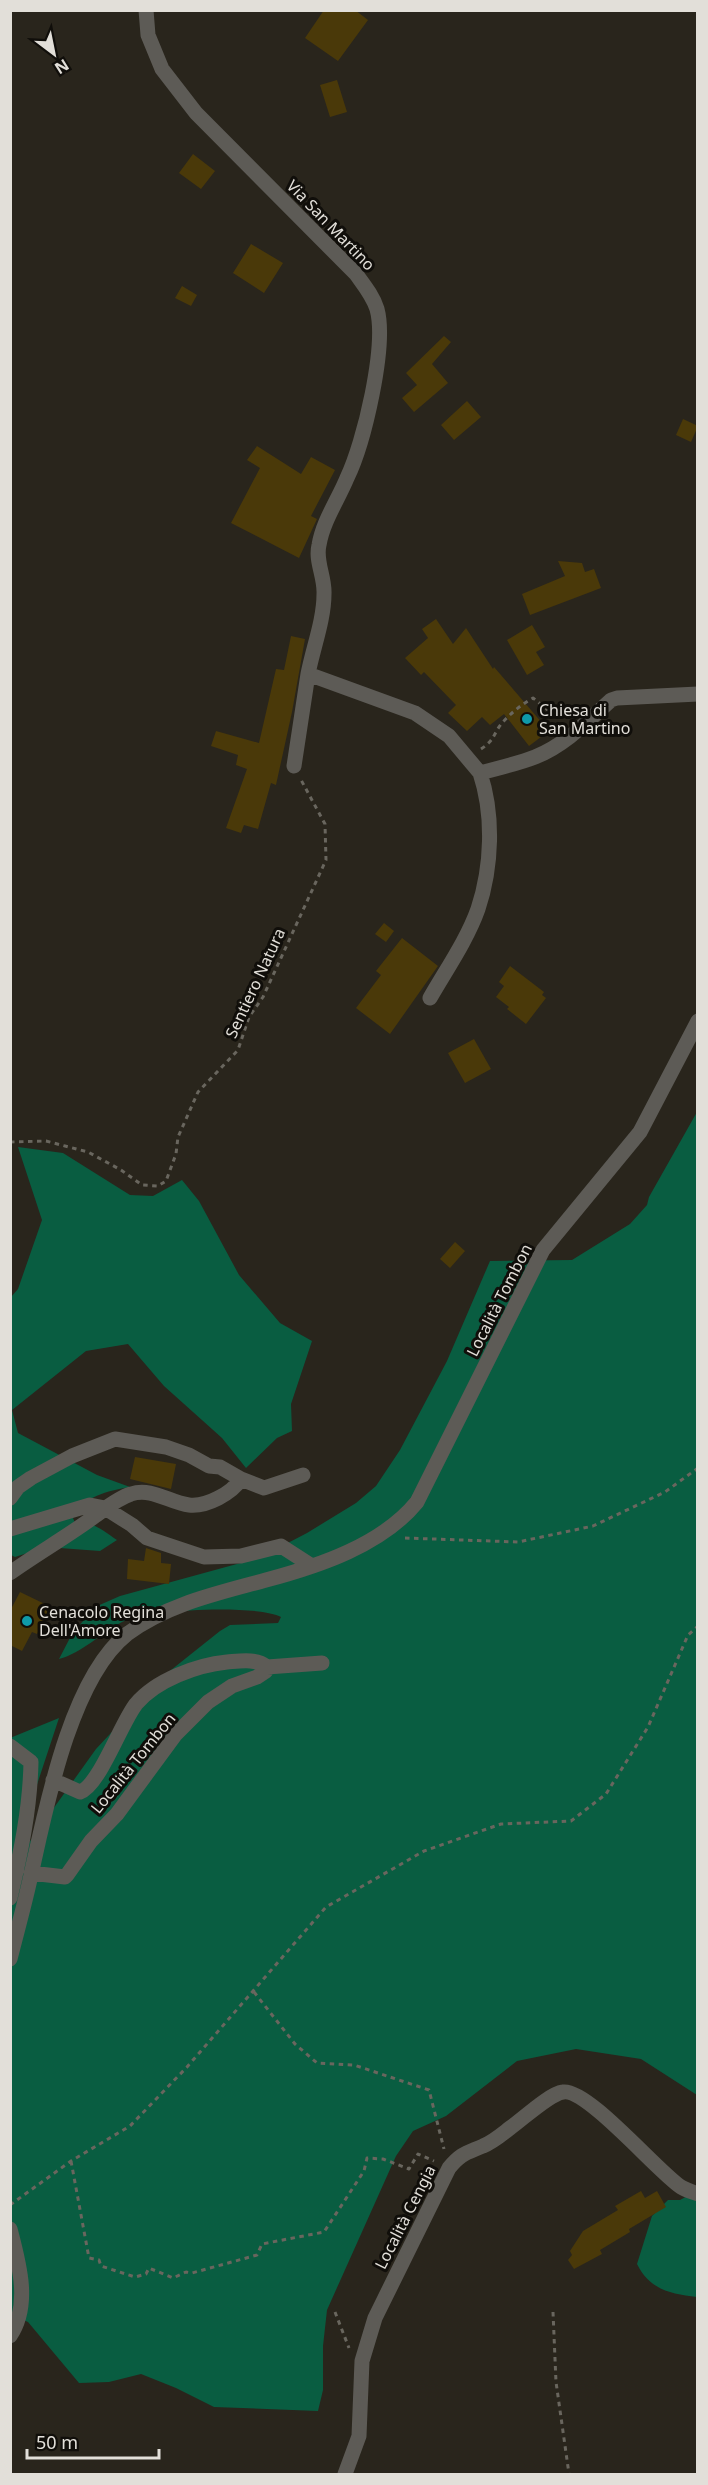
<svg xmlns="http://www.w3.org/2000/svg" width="708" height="2485" font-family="'Noto Sans',sans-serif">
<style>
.forest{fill:#095d41}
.building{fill:#4a3909}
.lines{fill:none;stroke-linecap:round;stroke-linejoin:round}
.path{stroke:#69665e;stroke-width:3;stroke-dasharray:4.5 4.5;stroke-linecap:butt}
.minor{stroke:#5d5b56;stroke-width:15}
.culture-dot{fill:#0f9aa8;stroke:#100e0a;stroke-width:2}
.labels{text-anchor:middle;stroke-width:6;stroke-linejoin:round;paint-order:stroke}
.street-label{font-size:16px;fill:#e2dfd9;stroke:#100e0a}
.poi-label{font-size:16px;fill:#e2dfd9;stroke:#100e0a;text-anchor:start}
</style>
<rect width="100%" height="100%" fill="#29251c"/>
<path class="forest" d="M697 1112V2095L641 2059 576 2049 517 2061 446 2116 413 2131 396 2156 327 2310 323 2346V2390L318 2411 214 2407 176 2388 141 2374 109 2382 79 2383 28 2322 11 2315 10 1738 59 1718 22 1830 28 1844 96 1749 166 1674 220 1631 230 1625 278 1623 281 1617C257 1604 146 1609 122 1622 101 1633 82 1653 59 1659L72 1634 95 1607 120 1596 259 1558 307 1533 356 1503 376 1486 400 1450 447 1361 490 1261 572 1260 630 1224 647 1205 649 1197Z
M18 1147 63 1153 130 1195 153 1196 182 1180 199 1201 239 1275 280 1323 312 1341 291 1404 292 1431 277 1438 246 1468 222 1438 164 1386 128 1344 86 1351 12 1410 18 1433 97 1475 130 1487C107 1491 84 1496 73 1518L75 1523C92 1520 103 1531 117 1540L100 1551 46 1547 15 1557 11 1555V1297L18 1289 42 1220Z
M697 2191V2297C671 2294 650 2290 637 2264L652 2216 668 2200H680Z"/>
<path class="building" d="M324 10H355L368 20 338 61 305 38Z
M337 80 347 112 330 117 320 85Z
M193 154 215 171 201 189 179 173Z
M251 244 283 263 264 293 233 273Z
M182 286 197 295 191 306 175 298Z
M444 336 451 342 432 364 448 383 414 412 402 398 417 385 406 373Z
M467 401 481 417 454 440 441 425Z
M683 419 698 426 691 442 676 435Z
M257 446 301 474 311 457 335 470 311 516 317 519 299 558 231 523 260 468 247 460Z
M558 561 582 563 585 572 594 569 601 588 530 615 522 594 565 576Z
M436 619 453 644 466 628 493 669 494 667 549 731 529 746 504 714 490 725 482 717 467 731 448 713 456 705 424 672 421 675 405 658 428 638 422 629Z
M532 625 545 647 536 652 544 665 527 675 507 640Z
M291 636 305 639 292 712 276 785 271 783 258 829 244 825 241 833 226 828 247 769 236 765 238 755 211 746 216 731 259 743 276 669 284 670Z
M384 923 394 931 386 942 375 934Z
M402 938 438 966 390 1034 356 1008 381 975 376 971Z
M510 966 544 992 542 995 546 998 526 1024 507 1009 509 1007 496 997 504 986 499 982Z
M474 1039 491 1069 465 1083 448 1053Z
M455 1242 465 1251 450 1268 440 1259Z
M135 1457 176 1464 171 1489 130 1479Z
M146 1548 161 1553V1563L171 1564 169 1584 127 1579 128 1559 144 1561Z
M20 1592 51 1607 37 1634 32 1632 22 1651 10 1645V1611Z
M641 2191 645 2198 657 2191 666 2207 629 2229 630 2232 600 2250 602 2254 574 2269 568 2260 572 2255 570 2251 583 2231 618 2210 615 2206Z"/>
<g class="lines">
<path class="path" d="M481 749C495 740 493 734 502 723 511 713 522 704 533 698L554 715 577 710
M10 1142 46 1141 65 1146 88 1152 121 1170 142 1185 158 1186 166 1181 176 1154 178 1137 198 1092 238 1050 249 1017 263 997 326 860 325 824 300 778
M405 1538 518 1542 593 1526 665 1492 698 1468
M254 1992 295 2044 317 2063 354 2065 429 2090 444 2149
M71 2161 89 2258 99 2260 101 2266 135 2277 146 2274 149 2268 173 2278 186 2272 192 2273 257 2255 262 2244 324 2232 364 2171 367 2158 383 2159 409 2169 418 2154 434 2161
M10 2205 71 2161 130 2126 187 2067 326 1907 424 1851 501 1824 571 1821 606 1794 648 1727 688 1635 698 1626
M335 2312 349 2348
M553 2312 556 2382 569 2474"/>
<path class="minor" d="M146 10 148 35 162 69 196 113 356 274C364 285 373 296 377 309 387 346 364 443 347 478 338 500 323 521 319 545 315 561 325 577 324 594 324 620 313 648 308 674L415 713 449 736 480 773C498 768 517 764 535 757 564 746 588 721 611 700L617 698 698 694
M294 766 308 674
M430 998C446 970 467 940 478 909 492 867 494 815 480 773
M241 1479 264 1488 303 1475
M10 1498 18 1487 31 1478 72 1456 115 1439 166 1447 189 1455 209 1466 220 1467 241 1479C232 1493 207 1507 189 1505 170 1503 152 1487 131 1494 118 1498 106 1508 95 1516 68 1536 38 1553 10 1573
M10 1529 90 1505 105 1508 132 1525 147 1538 204 1557 241 1556 281 1546 312 1566
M267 1667 322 1663
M10 1746 31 1762C30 1809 21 1852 10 1898
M31 1873 65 1877 67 1875 91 1841 117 1814 175 1735 208 1702 232 1686 257 1677 266 1671 267 1667C256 1658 240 1661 227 1662 197 1665 156 1680 136 1704 121 1723 99 1786 80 1792L53 1780
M10 1959C17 1931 25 1903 31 1875 46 1807 71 1678 127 1634 167 1604 219 1593 266 1580 319 1566 382 1545 417 1502L543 1250 640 1132 698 1021
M10 2229C19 2263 31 2305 10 2336
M345 2474 359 2436 362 2361 375 2318 449 2168C461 2153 467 2153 483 2146 493 2142 501 2135 510 2128 523 2119 549 2094 563 2092 587 2088 657 2171 681 2187 686 2190 692 2192 698 2194"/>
</g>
<g class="culture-dot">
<circle cx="527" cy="719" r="6"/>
<circle cx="27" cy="1621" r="6"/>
</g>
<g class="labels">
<g class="street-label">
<text transform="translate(331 225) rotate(46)" y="6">Via San Martino</text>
<text transform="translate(255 983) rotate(-65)" y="6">Sentiero Natura</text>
<text transform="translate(499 1300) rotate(-63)" y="6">Località Tombon</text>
<text transform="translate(133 1763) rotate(-51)" y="6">Località Tombon</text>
<text transform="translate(405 2217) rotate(-63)" y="6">Località Cengia</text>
</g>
<g class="poi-label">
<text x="539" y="716">Chiesa di<tspan x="539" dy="18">San Martino</tspan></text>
<text x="39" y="1618">Cenacolo Regina<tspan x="39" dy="18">Dell'Amore</tspan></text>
</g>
</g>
<rect width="708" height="2485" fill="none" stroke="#e2dfd9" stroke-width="24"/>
<g transform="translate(54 54) rotate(148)" stroke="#100e0a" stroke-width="4.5" paint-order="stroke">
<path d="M0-4.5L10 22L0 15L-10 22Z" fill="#e2dfd9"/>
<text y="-9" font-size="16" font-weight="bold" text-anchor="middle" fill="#e2dfd9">N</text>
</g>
<path d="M27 2449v9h132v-9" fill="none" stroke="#e2dfd9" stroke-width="3"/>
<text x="36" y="2449" font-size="18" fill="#e2dfd9" stroke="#100e0a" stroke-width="4.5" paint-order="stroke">50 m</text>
</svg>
